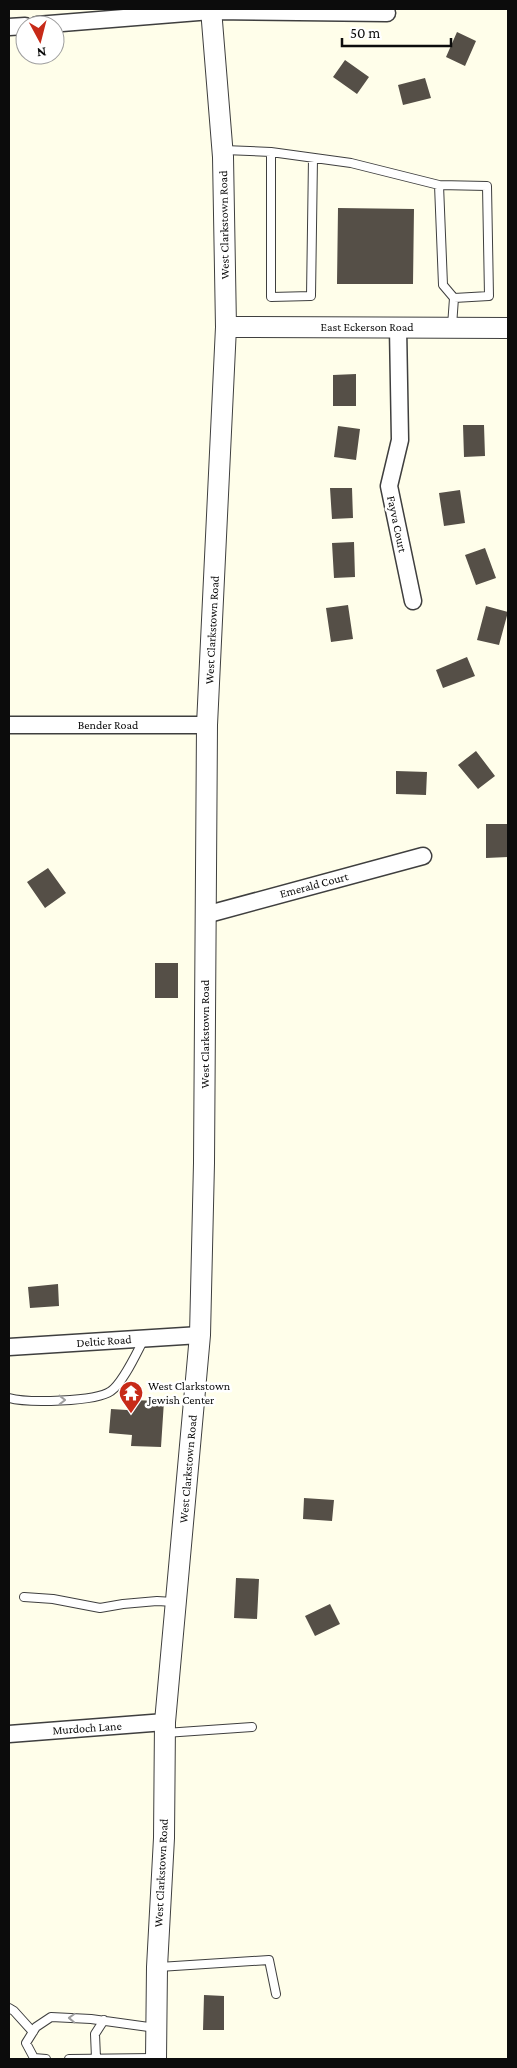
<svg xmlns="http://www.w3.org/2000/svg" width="517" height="2068" font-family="'Crimson Pro',serif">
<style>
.building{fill:#554f47}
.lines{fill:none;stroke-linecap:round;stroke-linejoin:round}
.service-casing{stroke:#3f3f3f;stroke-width:10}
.minor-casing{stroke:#3f3f3f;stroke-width:19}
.tertiary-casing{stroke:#3f3f3f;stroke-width:22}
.service{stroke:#fff;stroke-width:8}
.minor{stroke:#fff;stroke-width:16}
.tertiary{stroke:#fff;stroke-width:20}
.oneway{stroke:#9e9e9e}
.labels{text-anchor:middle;stroke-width:5;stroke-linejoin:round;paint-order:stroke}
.street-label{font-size:12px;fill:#0c0c0c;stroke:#fff}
.poi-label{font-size:12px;fill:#0c0c0c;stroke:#fff;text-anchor:start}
</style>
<rect width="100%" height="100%" fill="#fffeea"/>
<path class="building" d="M457 32 476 41 465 66 446 57Z
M345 60 369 77 357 94 333 77Z
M425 78 431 98 403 105 398 85Z
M338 208 414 209 413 284H337Z
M356 374V406H333V375Z
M463 425H484L485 456 464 457Z
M338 426 360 429 356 460 334 457Z
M330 488H352L353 518 332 519Z
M460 490 465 523 444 526 439 493Z
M354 542 355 577 334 578 332 543Z
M485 548 496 578 476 585 465 555Z
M348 605 353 639 331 642 326 608Z
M486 606 508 612 499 645 477 640Z
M467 657 475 676 443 688 436 670Z
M476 751 495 776 478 789 458 765Z
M396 771 427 772 426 795 396 794Z
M486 824H508V857L486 858Z
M48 868 66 893 45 908 27 882Z
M155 963H178V998H155Z
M58 1284 59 1306 30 1308 28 1287Z
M128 1400 164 1401 161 1447 131 1446 132 1435 109 1433 111 1409 127 1410Z
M304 1498 334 1500 332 1521 303 1519Z
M236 1578 259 1579 257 1619 234 1618Z
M330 1604 340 1624 315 1636 305 1616Z
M204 1995 224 1996V2030H203Z"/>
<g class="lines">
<defs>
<path id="service" d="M224 150 271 152
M313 158 311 296 271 297V152L351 163 439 185 443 285 454 298 452 326
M439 185 487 186 489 296 454 298
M9 1398C27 1403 96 1402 111 1391 123 1383 137 1352 144 1339
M24 1597 53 1599 100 1608 123 1604 157 1601 174 1602
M165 1733 252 1727
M159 1967 269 1960 276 1994
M9 2008 14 2011 33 2032
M96 2058 95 2034 104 2020
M46 2059 34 2058 26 2043 36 2027 51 2017 91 2019 156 2028
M69 2059 154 2058"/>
<path id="minor" d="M37 25 211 11 387 13
M9 27 25 26
M398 327 400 440 389 486 413 601
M9 725H207
M205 915 423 856
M9 1347 200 1335
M9 1734 165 1722"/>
<path id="tertiary" d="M226 327 508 328
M156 2059 157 1967 164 1838 165 1722 200 1335 204 1163 207 725 226 327 223 157 211 9"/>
</defs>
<use href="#service" class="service-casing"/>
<use href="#minor" class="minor-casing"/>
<use href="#tertiary" class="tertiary-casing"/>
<use href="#service" class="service"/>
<use href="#minor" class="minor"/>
<use href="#tertiary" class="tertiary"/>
</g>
<defs><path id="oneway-chevron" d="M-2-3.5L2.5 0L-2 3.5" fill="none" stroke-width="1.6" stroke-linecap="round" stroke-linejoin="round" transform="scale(1.25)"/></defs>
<g class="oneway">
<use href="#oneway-chevron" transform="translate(62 1400)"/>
<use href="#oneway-chevron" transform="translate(72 2018) rotate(-178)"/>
</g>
<defs>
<symbol id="temple-pin" viewBox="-11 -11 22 30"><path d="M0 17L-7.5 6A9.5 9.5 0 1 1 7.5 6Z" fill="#c72a18" stroke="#fff"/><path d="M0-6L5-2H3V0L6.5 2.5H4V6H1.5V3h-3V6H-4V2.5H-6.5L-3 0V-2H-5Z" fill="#fff"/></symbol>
</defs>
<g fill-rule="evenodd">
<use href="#temple-pin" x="117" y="1379" width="28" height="38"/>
</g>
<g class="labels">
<g class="street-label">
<text transform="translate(224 225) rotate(-91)" y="4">West Clarkstown Road</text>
<text x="367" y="331">East Eckerson Road</text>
<text transform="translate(397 524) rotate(78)" y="4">Fayva Court</text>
<text transform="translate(212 630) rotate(-87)" y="4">West Clarkstown Road</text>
<text x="108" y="729">Bender Road</text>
<text transform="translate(314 885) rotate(-15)" y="4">Emerald Court</text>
<text transform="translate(205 1034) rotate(-90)" y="4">West Clarkstown Road</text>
<text transform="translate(104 1341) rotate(-4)" y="4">Deltic Road</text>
<text transform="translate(188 1469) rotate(-85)" y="4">West Clarkstown Road</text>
<text transform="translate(87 1728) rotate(-4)" y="4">Murdoch Lane</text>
<text transform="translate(161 1873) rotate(-87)" y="4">West Clarkstown Road</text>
</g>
<g class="poi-label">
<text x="148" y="1390">West Clarkstown<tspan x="148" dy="14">Jewish Center</tspan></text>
</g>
</g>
<rect width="517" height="2068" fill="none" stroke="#0c0c0c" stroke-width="20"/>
<g transform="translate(40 40) rotate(173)"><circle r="24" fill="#ffffff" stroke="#9e9e9e"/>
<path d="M0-4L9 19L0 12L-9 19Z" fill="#c72a18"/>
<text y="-8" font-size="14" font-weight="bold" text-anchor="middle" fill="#0c0c0c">N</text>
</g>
<path d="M342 38v8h109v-8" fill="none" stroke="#0c0c0c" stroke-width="2.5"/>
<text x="350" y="38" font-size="15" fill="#0c0c0c" stroke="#ffffff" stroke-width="4" paint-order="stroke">50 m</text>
</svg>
